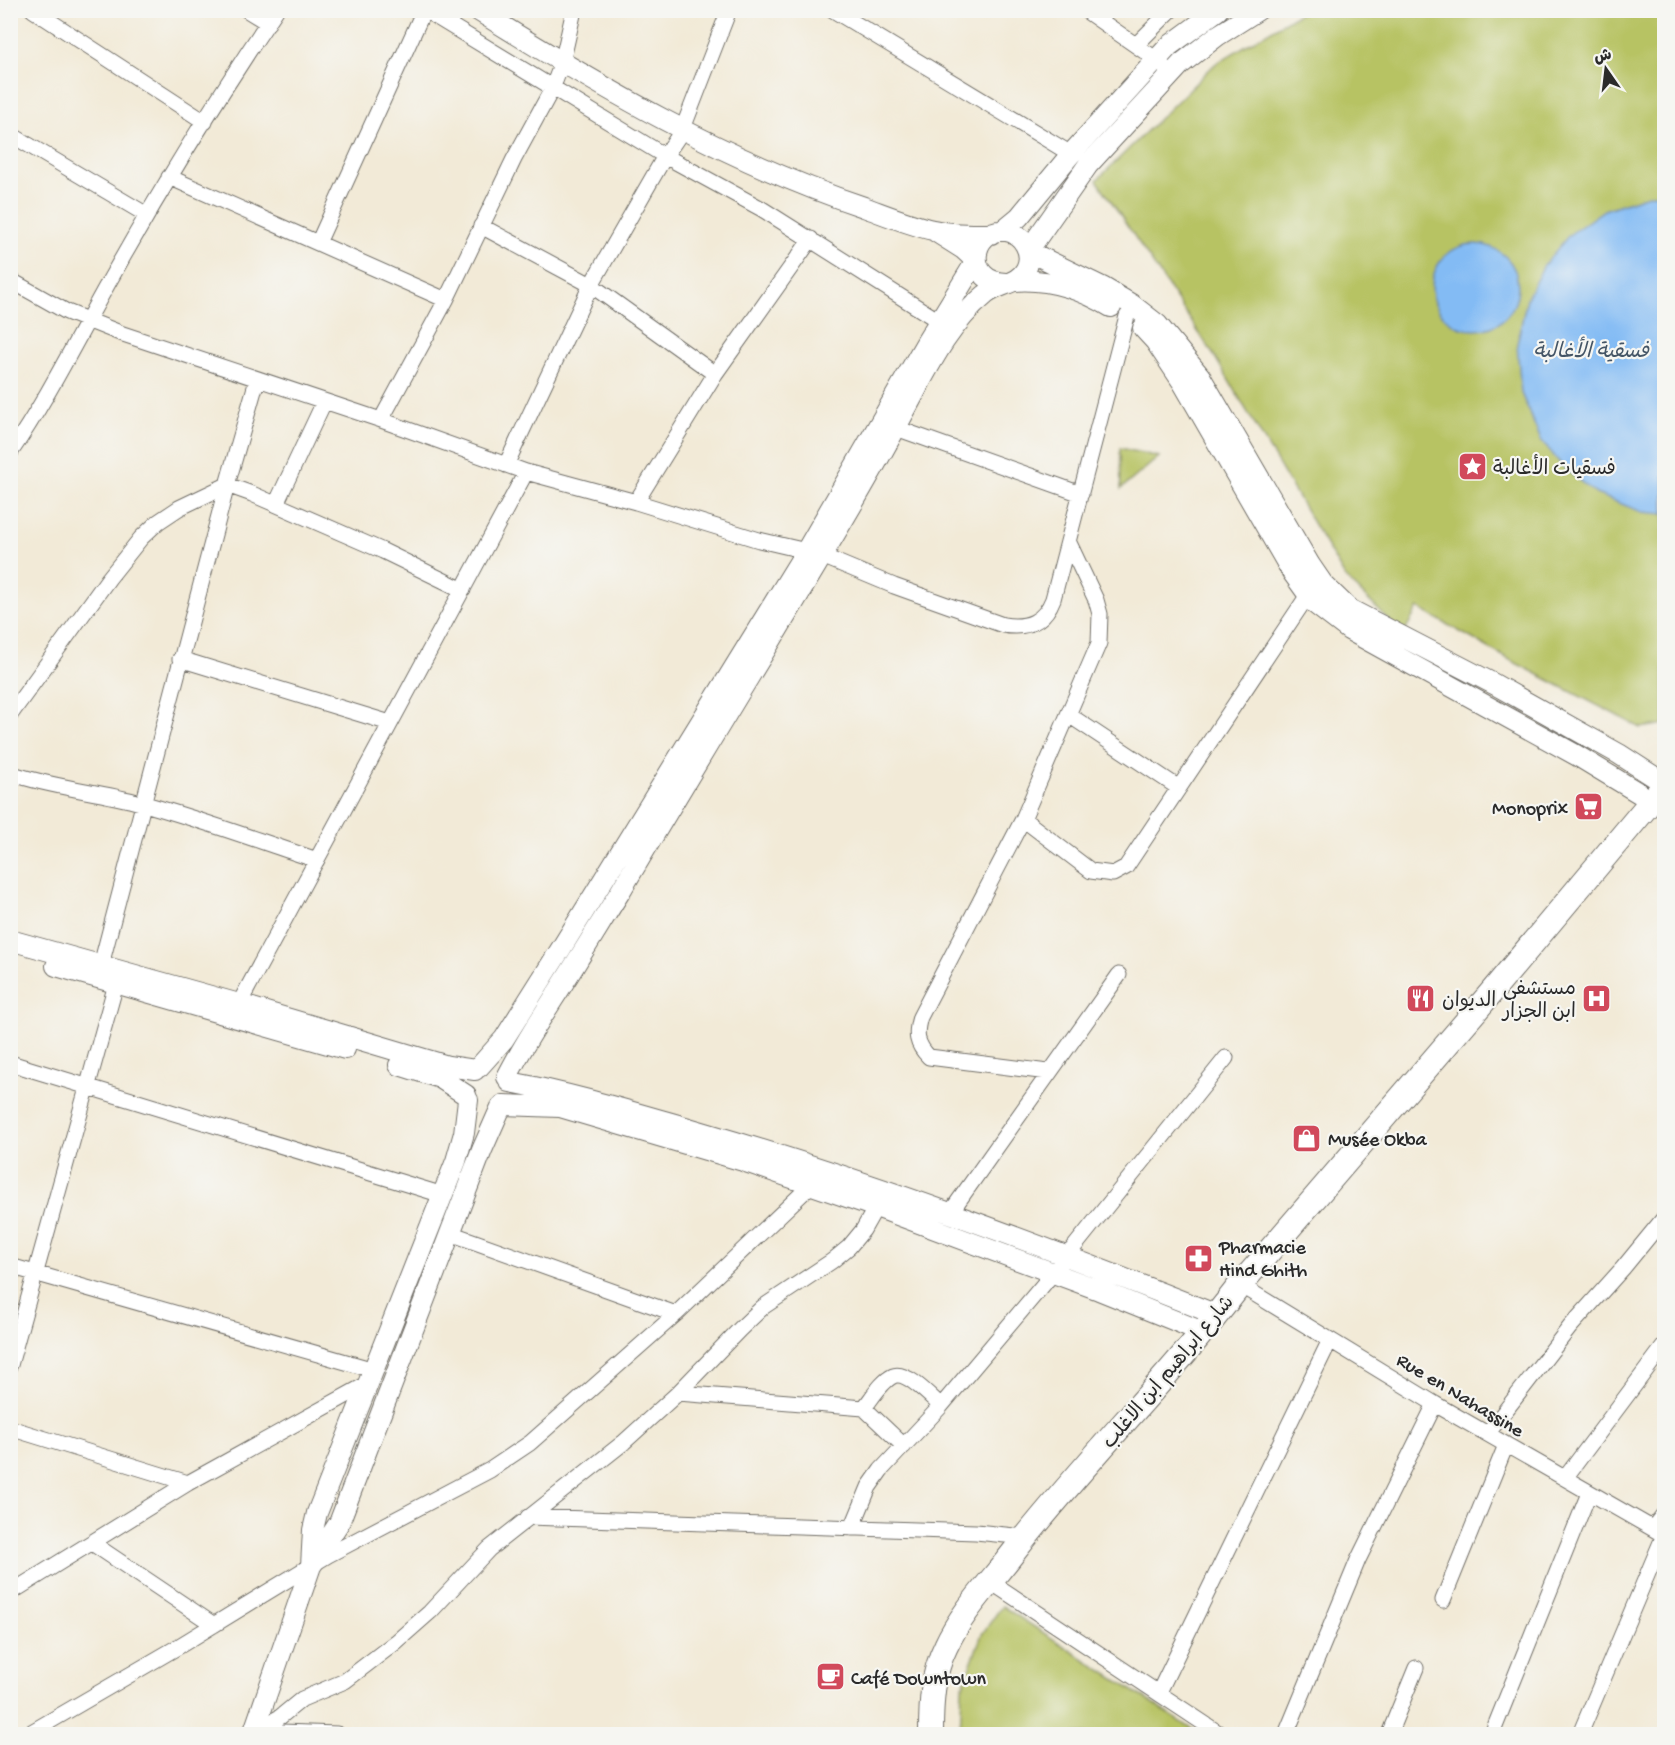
<svg xmlns="http://www.w3.org/2000/svg" width="1675" height="1745" font-family="'Gochi Hand','Playpen Sans Arabic',sans-serif">
<style>
.green{fill:#b7c364;stroke:#717748;stroke-width:1.5}
.water{fill:#83bbf4;stroke:#577390;stroke-width:1.5}
.lines{fill:none;stroke-linecap:round;stroke-linejoin:round}
.minor-casing{stroke:#716e67;stroke-width:17}
.tertiary-casing{stroke:#716e67;stroke-width:22}
.primary-casing{stroke:#716e67;stroke-width:26}
.minor{stroke:#fff;stroke-width:15}
.tertiary{stroke:#fff;stroke-width:20}
.primary{stroke:#fff;stroke-width:24}
.labels{text-anchor:middle;stroke-width:4.5;stroke-linejoin:round;paint-order:stroke}
.poi-label{font-size:20px;fill:#2b2b2b;stroke:#f6f6f2;text-anchor:start}
.street-label{font-size:20px;fill:#2b2b2b;stroke:#f6f6f2}
.water-label{font-size:21px;font-style:italic;fill:#455667;stroke:#f6f6f2}
</style>
<rect width="100%" height="100%" fill="#f6f6f2"/>
<filter id="ink" filterUnits="userSpaceOnUse"><feTurbulence type="fractalNoise" baseFrequency=".0167" numOctaves="2"/><feDisplacementMap in="SourceGraphic" scale="12" xChannelSelector="R" yChannelSelector="G"/><feConvolveMatrix kernelMatrix="1 2 1 2 8 2 1 2 1" color-interpolation-filters="sRGB"/></filter>
<filter id="wash" filterUnits="userSpaceOnUse"><feTurbulence type="fractalNoise" baseFrequency=".008" numOctaves="4" result="noise"/><feDisplacementMap in="SourceGraphic" scale="24" xChannelSelector="R" yChannelSelector="G"/><feGaussianBlur stdDeviation="1.35" result="paint"/><feColorMatrix in="noise" values="0 0 0 0 0 0 0 0 0 0 0 0 0 0 0 0 0 1.4 0 .05"/><feComposite in="paint" operator="in"/></filter>
<g filter="url(#wash)">
<rect width="100%" height="100%" fill="#f2ead7"/>
<path class="green" d="M1303 11H1664V724L1641 728 1512 661 1418 608 1403 634 1345 577 1215 357 1097 180 1215 64Z
M1120 448 1159 457 1121 489Z
M1002 1606 1200 1734H960L962 1688 982 1634Z"/>
<path class="water" d="M1651 194H1664V514L1642 512 1596 494 1564 468 1541 440 1521 393 1517 344 1527 298 1544 265 1569 235 1604 210Z
M1432 287a43 43 0 1 1 86 0a43 43 0 1 1-86 0Z"/>
</g>
<g filter="url(#ink)">
<g class="lines">
<defs>
<path id="minor" d="M33 10 205 122
M247 10 268 23
M425 10 665 156 762 209 939 321
M833 10 1071 154
M1085 10 1157 60 1163 66
M1136 45 1171 10
M10 134 147 215
M169 177 446 300
M481 226 591 285 715 374
M318 243 424 10
M10 280 67 312 120 333 381 420 526 472 636 502 759 540 815 553 894 586 1003 625C1027 629 1044 622 1053 599L1127 316
M381 420 446 300 514 159 552 89 562 63 574 10
M896 428 1081 494
M10 453C50 395 80 332 115 271 165 182 219 95 276 10
M506 465 591 285 665 156 682 131 729 10
M636 502 715 374 811 239
M276 504 324 402
M180 659 390 723
M10 715 109 578 141 538 158 522 179 508 227 485 252 494 383 551 463 590
M1069 715 1179 788
M10 773C53 788 98 791 141 803 200 819 259 841 317 860
M1023 819 1091 871 1113 874 1126 867 1308 595 1315 589
M101 965 227 485 257 380
M239 1004 526 472
M10 1063 443 1195
M1048 1072 929 1057C916 1044 915 1034 920 1017L1023 819 1099 643 1100 614 1096 600 1069 543
M950 1213 1119 975
M450 1233 676 1314
M10 1266 374 1370
M1240 1285 1435 1404 1664 1535
M10 1365 116 984
M678 1393 864 1408 904 1446
M864 1408C872 1398 882 1381 893 1376 906 1370 931 1397 941 1406
M10 1428 188 1483
M1488 1433 1570 1327 1623 1268 1664 1218
M1565 1478 1664 1346
M528 1517 976 1532 1025 1537
M852 1528 869 1487 881 1470 941 1406 1054 1272 1226 1058
M1653 1528 1664 1514
M92 1543 214 1625
M991 1582 1220 1734
M10 1593 188 1483 369 1383
M1443 1600 1506 1445
M1159 1692 1330 1340
M254 1731 280 1717 302 1699 345 1681 396 1642 430 1612 489 1549 623 1443 678 1393 740 1329 763 1307 832 1261 849 1247 863 1230 876 1207
M254 1731 337 1734
M28 1734 176 1648 328 1555 490 1470 530 1443 676 1314 811 1185 816 1176
M1286 1734 1358 1560 1435 1404
M1389 1734 1416 1668
M1492 1734 1589 1493
M1580 1734 1664 1535"/>
<path id="tertiary" d="M477 10C600 87 726 161 864 207 886 215 910 225 933 230 952 235 972 234 991 234
M1258 10 1217 36 1181 64 1088 165 1028 251 1104 288 1131 304 1158 325 1200 376 1310 565 1323 584 1349 609 1494 684 1619 754 1664 783
M1002 231 1019 217 1071 154 1169 46 1218 10
M1014 281C1050 278 1081 289 1111 307
M1143 328 1155 341 1183 383 1292 572 1315 604 1349 630 1576 755 1652 801
M10 940 239 1004 448 1066 475 1070
M56 966 345 1049
M399 1065 440 1078 466 1095
M479 1067 504 1039 562 947 806 551 927 341 976 261 963 249 933 230
M507 1077C528 1035 555 998 579 958 593 936 606 914 620 892 670 807 721 723 772 639 821 558 870 477 914 394 933 358 953 321 985 295 997 284 1018 285 1026 269 1034 253 1023 234 1006 231 970 227 964 283 1006 283
M510 1082C574 1094 636 1113 699 1131 875 1182 1046 1247 1217 1315
M503 1105 560 1107 743 1161 876 1207 1099 1290 1203 1332
M311 1566 313 1530 317 1513 456 1161 464 1133 468 1100
M253 1734 311 1566 339 1523 482 1150 501 1107"/>
<path id="primary" d="M931 1734C931 1703 932 1674 946 1646 962 1611 990 1583 1013 1553 1085 1461 1169 1378 1240 1285L1490 994 1664 786"/>
</defs>
<use href="#minor" class="minor-casing"/>
<use href="#tertiary" class="tertiary-casing"/>
<use href="#primary" class="primary-casing"/>
<use href="#minor" class="minor"/>
<use href="#tertiary" class="tertiary"/>
<use href="#primary" class="primary"/>
</g>
</g>
<defs>
<symbol id="sight-square" viewBox="-11 -11 22 22"><rect x="-9" y="-9" width="18" height="18" rx="4" fill="#d1495b" stroke="#f6f6f2"/><path d="M0-6L1.8-2.2L6-1.7L2.9 1.2L3.7 5.4L0 3.3L-3.7 5.4L-2.9 1.2L-6-1.7L-1.8-2.2Z" fill="#fff"/></symbol>
<symbol id="supermarket-square" viewBox="-11 -11 22 22"><rect x="-9" y="-9" width="18" height="18" rx="4" fill="#d1495b" stroke="#f6f6f2"/><path d="M-6-5.5h2.5l.6 2H6L4.5 2H-2.5L-4.4-4H-6ZM-1.5 3.2a1.3 1.3 0 1 0 .1 0ZM3 3.2a1.3 1.3 0 1 0 .1 0Z" fill="#fff"/></symbol>
<symbol id="hospital-square" viewBox="-11 -11 22 22"><rect x="-9" y="-9" width="18" height="18" rx="4" fill="#d1495b" stroke="#f6f6f2"/><path d="M-5-5h3v3.5h4V-5h3V5h-3V1.5h-4V5h-3Z" fill="#fff"/></symbol>
<symbol id="restaurant-square" viewBox="-11 -11 22 22"><rect x="-9" y="-9" width="18" height="18" rx="4" fill="#d1495b" stroke="#f6f6f2"/><path d="M-5-6h1v4h1v-4h1v4h1v-4h1v5L-1.5 .5V6h-2V.5L-5-1ZM5-6V6H3V1.5H1.5Q1.5-4 5-6Z" fill="#fff"/></symbol>
<symbol id="shop-square" viewBox="-11 -11 22 22"><rect x="-9" y="-9" width="18" height="18" rx="4" fill="#d1495b" stroke="#f6f6f2"/><path d="M-5-2.5h2.3a2.7 3.5 0 0 1 5.4 0H5L5.5 6h-11ZM-1.5-2.5h3a1.5 2.3 0 0 0-3 0Z" fill="#fff"/></symbol>
<symbol id="pharmacy-square" viewBox="-11 -11 22 22"><rect x="-9" y="-9" width="18" height="18" rx="4" fill="#d1495b" stroke="#f6f6f2"/><path d="M-2-6h4v4h4v4h-4v4h-4v-4h-4v-4h4Z" fill="#fff"/></symbol>
<symbol id="cafe-square" viewBox="-11 -11 22 22"><rect x="-9" y="-9" width="18" height="18" rx="4" fill="#d1495b" stroke="#f6f6f2"/><path d="M-5.5-4.5H6V0H3Q3 3.5 0 3.5H-2.5Q-5.5 3.5-5.5 0ZM3-3.2v2h1.7v-2ZM-6 4.5H4V6H-6Z" fill="#fff"/></symbol>
</defs>
<g fill-rule="evenodd">
<use href="#sight-square" x="1456" y="450" width="33" height="33"/>
<use href="#supermarket-square" x="1572" y="790" width="33" height="33"/>
<use href="#hospital-square" x="1580" y="982" width="33" height="33"/>
<use href="#restaurant-square" x="1404" y="982" width="33" height="33"/>
<use href="#shop-square" x="1290" y="1122" width="33" height="33"/>
<use href="#pharmacy-square" x="1182" y="1242" width="33" height="33"/>
<use href="#cafe-square" x="814" y="1660" width="33" height="33"/>
</g>
<g class="labels">
<g class="poi-label">
<text x="1493" y="474">فسقيات الأغالبة</text>
<text x="1568" y="814" text-anchor="end">Monoprix</text>
<text x="1576" y="994" text-anchor="end">مستشفى<tspan x="1576" dy="23">ابن الجزار</tspan></text>
<text x="1442" y="1006">الديوان</text>
<text x="1328" y="1145">Musée Okba</text>
<text x="1219" y="1253">Pharmacie<tspan x="1219" dy="23">Hind Ghith</tspan></text>
<text x="851" y="1684">Café Downtown</text>
</g>
<g class="street-label">
<text transform="translate(1167 1371) rotate(-50)" y="7">شارع ابراهيم ابن الاغلب</text>
<text transform="translate(1461 1394) rotate(31)" y="7">Rue en Nahassine</text>
</g>
<g class="water-label">
<text x="1591" y="357">فسقية الأغالبة</text>
</g>
</g>
<rect width="1675" height="1745" fill="none" stroke="#f6f6f2" stroke-width="36"/>
<g transform="translate(1606 69) rotate(346)" stroke="#f6f6f2" stroke-width="4.5" paint-order="stroke">
<path d="M0-4.5L10 22L0 15L-10 22Z" fill="#2b2b2b"/>
<text y="-9" font-size="16" font-weight="bold" text-anchor="middle" fill="#2b2b2b">ش</text>
</g>
</svg>
